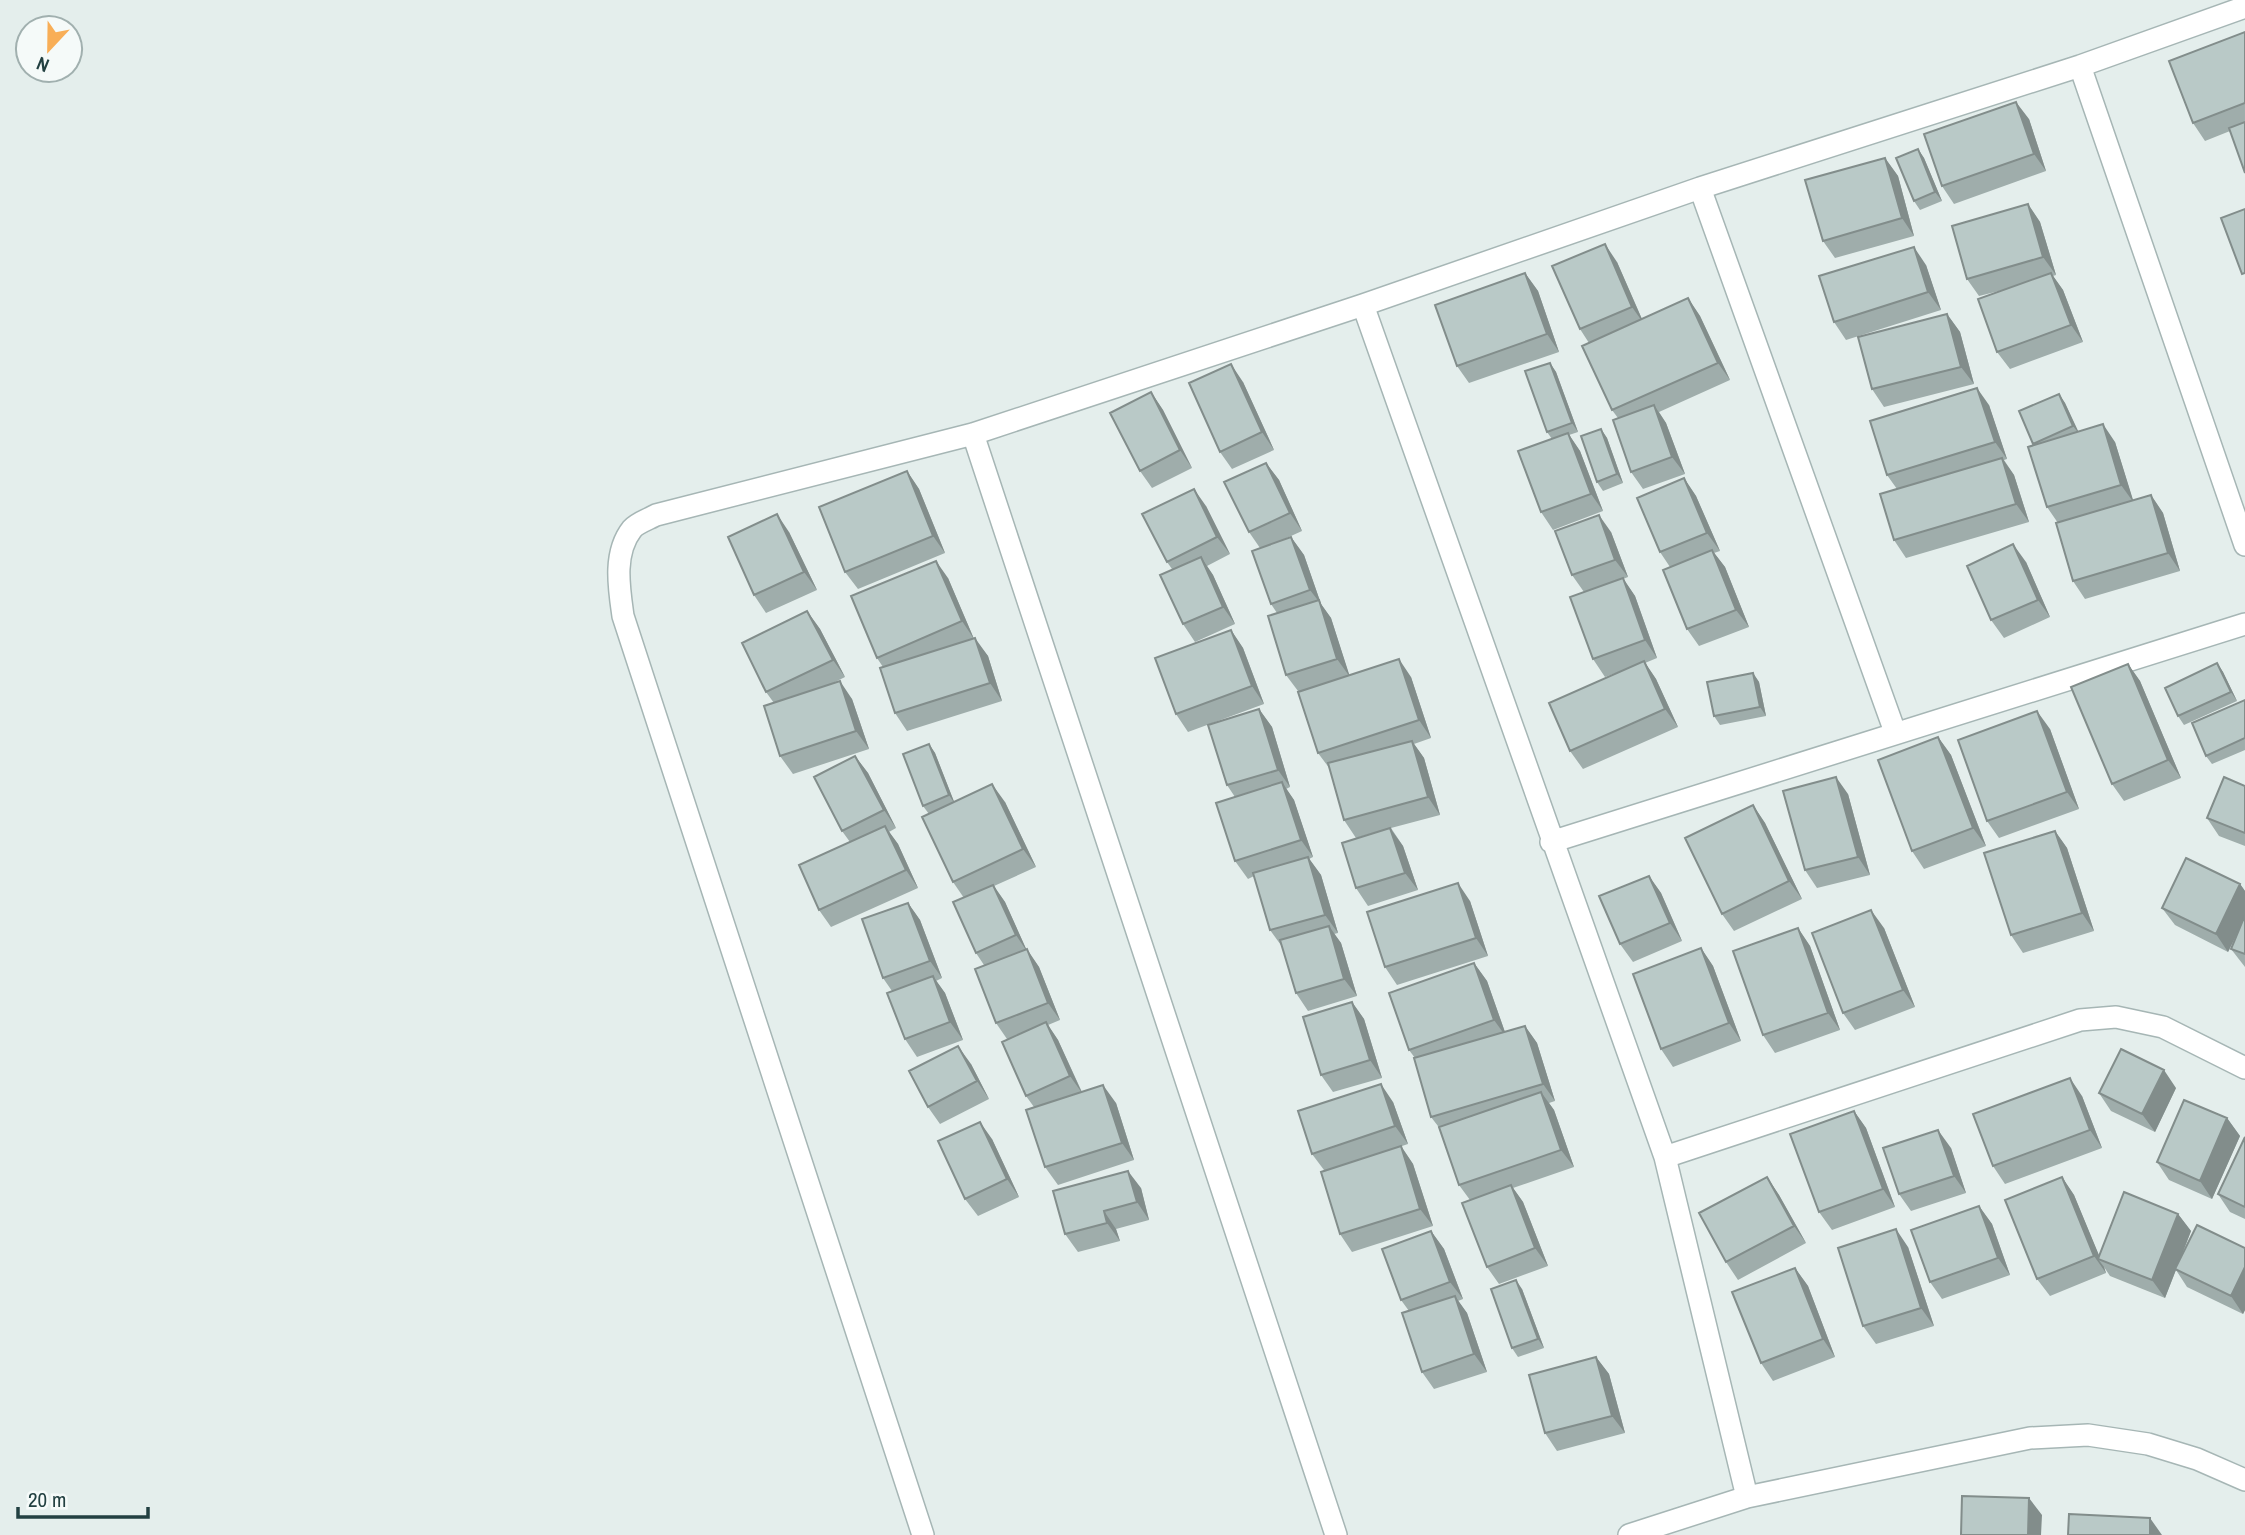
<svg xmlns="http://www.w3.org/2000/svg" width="2245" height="1535" font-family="'Archivo Narrow',sans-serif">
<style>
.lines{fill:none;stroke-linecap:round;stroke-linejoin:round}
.street-casing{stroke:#a6b6b5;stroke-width:24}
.street{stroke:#fff;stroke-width:21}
.wall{fill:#9fadab}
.shaded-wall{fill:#828d8b}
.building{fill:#b9c9c7;stroke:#828d8b;stroke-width:2}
</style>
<rect width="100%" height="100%" fill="#e4eeec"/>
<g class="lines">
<defs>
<path id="street" d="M2080 66 2245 545
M1700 188 1895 732
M1363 305 1665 1157 1747 1497
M973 434 1336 1535
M1551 842 2245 624
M1665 1157 2080 1020 2116 1017 2163 1027 2245 1068
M923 1535 623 616C619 588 613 553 632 529 637 523 649 519 656 515L973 434 1363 305 1700 188 2080 66 2245 7
M1629 1535 1747 1497 2030 1438 2088 1435 2148 1444 2197 1459 2245 1480"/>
</defs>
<use href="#street" class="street-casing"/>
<use href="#street" class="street"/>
</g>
<path class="wall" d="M2245 32V173L2230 131 2205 141 2193 123Z
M2029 119 2046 171 1954 204 1942 186Z
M1918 149 1924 158 1942 201 1920 210 1914 201Z
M1885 158 1898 176 1914 236 1835 258 1823 241Z
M2028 204 2040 222 2056 275 2053 276 2063 290 2083 342 2010 369 1997 352 2011 288 1979 296 1967 279Z
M1617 262 1642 319 1688 298 1700 316 1730 380 1659 412 1666 423 1685 474 1643 489 1631 472 1618 418 1612 410 1589 343 1580 329Z
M1926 265 1941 310 1846 340 1834 322Z
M1525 273 1538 291 1559 352 1469 383 1457 366Z
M1947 314 1960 332 1974 384 1884 407 1872 389Z
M1550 363 1556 372 1578 432 1569 435 1580 451 1603 511 1553 530 1541 512 1552 439 1547 432Z
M1243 382 1274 450 1232 469 1220 452Z
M1151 392 1163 410 1192 468 1152 488 1140 471Z
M2059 394 2065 403 2078 432 2115 442 2133 501 2151 495 2163 513 2180 571 2085 599 2073 581 2058 523 2047 507 2033 444Z
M1989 405 2007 459 2004 460 2014 475 2029 522 1906 558 1894 540 1897 489 1887 475Z
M1601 429 1607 438 1623 483 1603 491 1597 482Z
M1266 463 1279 480 1302 531 1280 541 1291 537 1304 555 1321 604 1331 618 1349 675 1411 677 1431 738 1414 744 1424 758 1440 815 1391 828 1403 846 1418 890 1368 906 1356 888 1383 830 1356 838 1344 820 1330 769 1318 753 1298 691 1286 675 1277 613 1271 604 1260 548 1249 532Z
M907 471 919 489 945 553 858 589 845 572Z
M1684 478 1696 496 1720 551 1714 553 1725 567 1749 627 1699 646 1687 629 1670 567 1660 552Z
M1206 506 1230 554 1207 566 1213 575 1235 624 1195 642 1183 624 1172 569 1167 562Z
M789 532 817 590 766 613 754 595Z
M1611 532 1628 577 1623 579 1635 596 1657 658 1645 663 1656 679 1678 727 1583 769 1570 751 1624 670 1605 677 1593 659 1584 592 1572 575Z
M2026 562 2050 617 2004 638 1991 620Z
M948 578 974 639 988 656 1002 701 907 731 895 713 883 667 877 658Z
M807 611 820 629 845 677 831 684 852 699 869 749 793 774 780 756 774 703 766 692Z
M1231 630 1243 648 1264 704 1188 732 1176 714Z
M2217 663 2223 672 2237 701 2184 725 2178 716Z
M2128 664 2140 681 2181 778 2124 801 2112 784Z
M1753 673 1759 682 1766 716 1720 725 1714 716Z
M2245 700V750L2212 764 2206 756Z
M1259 709 1272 727 1290 787 1286 789 1294 800 1313 857 1309 859 1321 875 1338 933 1334 934 1341 943 1357 996 1308 1011 1296 993 1283 948 1270 930 1254 876 1248 879 1235 861V797L1227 785Z
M2050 729 2079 809 1999 838 1987 821Z
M1938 737 1951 755 1986 846 1924 869 1912 851Z
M929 744 935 753 954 802H1005L1036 867 994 886 1005 902 1026 949 1039 967 1060 1020 1048 1025 1058 1040 1082 1092 1116 1103 1134 1160 1058 1185 1045 1167 1034 1107 1026 1096 1007 1039 996 1023 984 965 976 953 964 898 953 882 929 814 923 806Z
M855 756 868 773 896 828 889 832 898 844 918 888 831 927 819 910 850 842 842 831Z
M2245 786V846L2219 836 2207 818Z
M1848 794 1870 875 1817 888 1805 870Z
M1753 805 1765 823 1802 899 1734 931 1722 914Z
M2055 831 2067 848 2094 931 2023 953 2011 935Z
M1649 876 1661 893 1682 941 1633 962 1620 944Z
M2240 884 2245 891V967L2231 949 2240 928 2228 952 2175 925 2162 908Z
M1470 901 1488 956 1397 985 1385 967Z
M908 903 920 920 942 978 936 981 945 993 963 1040 917 1057 905 1039 892 991 883 978Z
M1798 928 1810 946 1840 1030 1775 1053 1763 1035Z
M1884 928 1915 1007 1855 1030 1843 1013Z
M1701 948 1713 966 1741 1041 1673 1067 1661 1049Z
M1474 963 1487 981 1505 1032 1525 1026 1537 1043 1555 1101 1549 1103 1554 1110 1574 1167 1513 1188 1523 1202 1548 1266 1499 1284 1487 1267 1470 1200 1459 1185 1441 1130 1431 1117 1415 1058 1409 1050Z
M1352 1002 1364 1019 1382 1078 1333 1092 1321 1075Z
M971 1064 989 1099 940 1124 928 1107Z
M2176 1088 2155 1132 2111 1111 2099 1093Z
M2082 1096 2102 1148 2005 1184 1993 1166Z
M1393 1102 1408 1144 1387 1151 1401 1146 1413 1164 1433 1226 1352 1252 1340 1234 1324 1170 1312 1154Z
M1854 1111 1866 1128 1895 1207 1832 1230 1819 1212Z
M2227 1118 2240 1136 2212 1199 2169 1180 2157 1162Z
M2245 1137V1219L2230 1212 2218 1194Z
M992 1139 1019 1197 978 1216 965 1199Z
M1951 1148 1966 1193 1911 1211 1899 1194Z
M1767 1177 1779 1195 1806 1243 1738 1280 1726 1262Z
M2062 1177 2074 1195 2099 1256 2178 1214 2191 1231 2180 1260 2245 1248V1310L2243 1314 2187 1287 2176 1270 2165 1298 2110 1276 2104 1267 2106 1273 2050 1296 2037 1279Z
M1141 1188 1149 1220 1116 1229 1120 1241 1078 1252 1065 1234Z
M1979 1206 1992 1224 2010 1275 1942 1299 1930 1282Z
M1431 1231 1444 1249 1463 1299 1458 1301 1467 1313 1487 1372 1434 1389 1422 1372 1409 1311 1401 1300Z
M1908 1247 1934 1326 1876 1344 1863 1326Z
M1795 1268 1808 1286 1835 1357 1773 1381 1761 1363Z
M1522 1289 1544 1348 1518 1357 1512 1348Z
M1596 1357 1609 1374 1625 1433 1557 1451 1545 1433Z"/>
<path class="shaded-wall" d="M2016 102 2029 119 2046 171 2034 154Z
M1918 149 1924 158 1942 201 1935 192Z
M1885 158 1898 176 1914 236 1902 218Z
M2028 204 2040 222 2056 275 2043 257Z
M1605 244 1617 262 1644 324 1632 307Z
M1914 247 1926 265 1941 310 1928 292Z
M1525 273 1538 291 1559 352 1547 334Z
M2051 273 2063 290 2083 342 2071 325Z
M1688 298 1700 316 1730 380 1718 363Z
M1947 314 1960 332 1974 384 1961 367Z
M1550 363 1556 372 1578 432 1572 423Z
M1231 364 1243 382 1274 450 1262 432Z
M1977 388 1989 405 2007 459 1995 442Z
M1151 392 1163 410 1192 468 1180 450Z
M2059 394 2065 403 2080 435 2073 426Z
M1654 405 1666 423 1685 474 1672 457Z
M2103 424 2115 442 2134 503 2121 485Z
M1601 429 1607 438 1623 483 1617 474Z
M1568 433 1580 451 1603 511 1591 494Z
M2002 458 2014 475 2029 522 2016 504Z
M1266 463 1279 480 1302 531 1290 513Z
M907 471 919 489 945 553 933 536Z
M1684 478 1696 496 1720 551 1707 533Z
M1194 489 1206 506 1230 554 1217 537Z
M2151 495 2163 513 2180 571 2168 553Z
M777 514 789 532 817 590 804 572Z
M1599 515 1611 532 1628 577 1615 560Z
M1291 537 1304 555 1321 604 1331 618 1350 677 1337 659 1320 603 1310 590Z
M2013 544 2026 562 2050 617 2038 600Z
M1712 550 1725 567 1749 627 1736 610Z
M1201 557 1213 575 1235 624 1223 607Z
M936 561 948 578 974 639 962 621Z
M1623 578 1635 596 1657 658 1645 640Z
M807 611 820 629 845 677 833 660Z
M1231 630 1243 648 1264 704 1252 686Z
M975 638 988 656 1002 701 990 683Z
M1399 659 1411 677 1431 738 1419 720Z
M1644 661 1656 679 1678 727 1665 709Z
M2217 663 2223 672 2237 701 2231 692Z
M2128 664 2140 681 2181 778 2168 760Z
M1753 673 1759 682 1766 716 1760 707Z
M840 681 852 699 869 749 856 731Z
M1259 709 1272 727 1290 787 1278 770Z
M2037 711 2050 729 2079 809 2067 792Z
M1938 737 1951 755 1986 846 1973 828Z
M1412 741 1424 758 1440 815 1428 797Z
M929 744 935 753 955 804 949 795Z
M855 756 868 773 896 828 884 810Z
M1836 777 1848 794 1870 875 1858 857Z
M1282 782 1294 800 1313 857 1301 840Z
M992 784 1005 802 1036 867 1023 849Z
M1753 805 1765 823 1802 899 1789 881Z
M885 826 898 844 918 888 906 870Z
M1390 828 1403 846 1418 890 1405 873Z
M2055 831 2067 848 2094 931 2082 913Z
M1308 857 1321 875 1338 933 1325 915Z
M1649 876 1661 893 1682 941 1670 923Z
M1458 883 1470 901 1488 956 1476 938Z
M2240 884 2245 891V917L2228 952 2216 934Z
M993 885 1005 902 1028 953 1016 935Z
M908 903 920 920 942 978 930 961Z
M1871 910 1884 928 1915 1007 1903 990Z
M1329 926 1341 943 1357 996 1344 979Z
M1798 928 1810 946 1840 1030 1828 1013Z
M1701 948 1713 966 1741 1041 1729 1023Z
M1027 949 1039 967 1060 1020 1048 1003Z
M1474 963 1487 981 1507 1038 1494 1020Z
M933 976 945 993 963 1040 950 1022Z
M1352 1002 1364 1019 1382 1078 1370 1060Z
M1046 1022 1058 1040 1082 1093 1070 1076Z
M1525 1026 1537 1043 1555 1101 1543 1084Z
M958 1046 971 1064 989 1099 977 1081Z
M2164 1070 2176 1088 2155 1132 2142 1114Z
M2070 1078 2082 1096 2102 1148 2090 1130Z
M1381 1084 1393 1102 1408 1144 1395 1126Z
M1103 1085 1116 1103 1134 1160 1122 1143Z
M1541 1092 1554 1110 1574 1167 1561 1150Z
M1854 1111 1866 1128 1895 1207 1883 1189Z
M2227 1118 2240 1136 2212 1199 2200 1181Z
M980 1122 992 1139 1019 1197 1007 1179Z
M1938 1130 1951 1148 1966 1193 1954 1176Z
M1401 1146 1413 1164 1433 1226 1420 1209Z
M1128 1171 1141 1188 1149 1220 1137 1202Z
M1767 1177 1779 1195 1806 1243 1794 1226Z
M2062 1177 2074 1195 2101 1260 2098 1259 2104 1267 2106 1273 2094 1256Z
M1511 1185 1523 1202 1548 1266 1535 1248Z
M1979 1206 1992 1224 2010 1275 1998 1258Z
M1104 1211 1116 1229 1120 1241 1107 1223Z
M2178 1214 2191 1231 2165 1298 2152 1280Z
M1896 1229 1908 1247 1934 1326 1921 1308Z
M1431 1231 1444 1249 1463 1299 1450 1282Z
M2245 1267V1310L2243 1314 2231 1296Z
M1795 1268 1808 1286 1835 1357 1823 1339Z
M1516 1280 1522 1289 1544 1348 1538 1339Z
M1455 1296 1467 1313 1487 1372 1474 1354Z
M1596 1357 1609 1374 1625 1433 1612 1416Z
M2029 1498 2042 1515 2041 1535H2028Z
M2150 1518 2162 1535H2150Z"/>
<path class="building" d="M2245 32V103L2193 123 2169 61Z
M2016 102 2034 154 1942 186 1924 134Z
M2245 122V173L2229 128Z
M1918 149 1935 192 1914 201 1896 158Z
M1885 158 1902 218 1823 241 1805 180Z
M2028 204 2043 257 1967 279 1952 226Z
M2245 209V273L2242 274 2221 218Z
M1605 244 1632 307 1580 329 1552 266Z
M1914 247 1928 292 1834 322 1819 276Z
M1525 273 1547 334 1457 366 1435 305Z
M2051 273 2071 325 1997 352 1978 299Z
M1688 298 1718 363 1612 410 1582 346Z
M1947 314 1961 367 1872 389 1858 337Z
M1550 363 1572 423 1547 432 1525 371Z
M1231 364 1262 432 1220 452 1189 383Z
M1977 388 1995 442 1887 475 1870 421Z
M1151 392 1180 450 1140 471 1110 413Z
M2059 394 2073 426 2033 444 2019 411Z
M1654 405 1672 457 1631 472 1613 420Z
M2103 424 2121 485 2047 507 2028 447Z
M1601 429 1617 474 1597 482 1581 436Z
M1568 433 1591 494 1541 512 1518 451Z
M2002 458 2016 504 1894 540 1880 494Z
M1266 463 1290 513 1249 532 1224 482Z
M907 471 933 536 845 572 819 507Z
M1684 478 1707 533 1660 552 1637 498Z
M1194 489 1217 537 1167 562 1142 514Z
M2151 495 2168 553 2073 581 2056 523Z
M777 514 804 572 754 595 728 537Z
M1599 515 1615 560 1572 575 1555 531Z
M1291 537 1310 590 1271 604 1252 551Z
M2013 544 2038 600 1991 620 1967 566Z
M1712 550 1736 610 1687 629 1663 570Z
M1201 557 1223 607 1183 624 1160 575Z
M936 561 962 621 877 658 851 596Z
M1623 578 1645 640 1593 659 1570 597Z
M1319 600 1337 659 1286 675 1268 616Z
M807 611 833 660 766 692 742 643Z
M1231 630 1252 686 1176 714 1155 658Z
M975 638 990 683 895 713 880 668Z
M1399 659 1419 720 1318 753 1298 692Z
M1644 661 1665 709 1570 751 1549 703Z
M2217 663 2231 692 2178 716 2165 688Z
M2128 664 2168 760 2112 784 2071 687Z
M1753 673 1760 707 1714 716 1707 682Z
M840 681 856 731 780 756 764 706Z
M2245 700V738L2206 756 2192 723Z
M1259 709 1278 770 1227 785 1208 725Z
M2037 711 2067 792 1987 821 1958 740Z
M1938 737 1973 828 1912 851 1878 760Z
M1412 741 1428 797 1344 820 1328 763Z
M929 744 949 795 923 806 903 754Z
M855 756 884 810 842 831 814 777Z
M1836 777 1858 857 1805 870 1783 791Z
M2224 777 2245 786V833L2207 818Z
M1282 782 1301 840 1235 861 1216 803Z
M992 784 1023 849 953 882 922 817Z
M1753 805 1789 881 1722 914 1685 838Z
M885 826 906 870 819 910 799 865Z
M1390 828 1405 873 1356 888 1342 843Z
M2055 831 2082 913 2011 935 1984 853Z
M1308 857 1325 915 1270 930 1253 873Z
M2186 858 2240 884 2216 934 2162 908Z
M1649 876 1670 923 1620 944 1599 896Z
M1458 883 1476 938 1385 967 1367 912Z
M993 885 1016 935 976 953 953 902Z
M908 903 930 961 883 978 862 919Z
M1871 910 1903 990 1843 1013 1812 933Z
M2245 915V954L2231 949Z
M1329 926 1344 979 1296 993 1280 940Z
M1798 928 1828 1013 1763 1035 1733 951Z
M1701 948 1729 1023 1661 1049 1633 974Z
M1027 949 1048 1003 996 1023 975 969Z
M1474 963 1494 1020 1409 1050 1389 993Z
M933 976 950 1022 905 1039 887 993Z
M1352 1002 1370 1060 1321 1075 1303 1017Z
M1046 1022 1070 1076 1026 1096 1002 1042Z
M1525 1026 1543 1084 1431 1117 1414 1058Z
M958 1046 977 1081 928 1107 909 1071Z
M2121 1049 2164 1070 2142 1114 2099 1093Z
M2070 1078 2090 1130 1993 1166 1973 1114Z
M1381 1084 1395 1126 1312 1154 1298 1111Z
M1103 1085 1122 1143 1045 1167 1026 1110Z
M1541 1092 1561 1150 1459 1185 1439 1127Z
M2184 1100 2227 1118 2200 1181 2157 1162Z
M1854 1111 1883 1189 1819 1212 1790 1134Z
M980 1122 1007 1179 965 1199 938 1141Z
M1938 1130 1954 1176 1899 1194 1883 1148Z
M2245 1137V1207L2218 1194Z
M1401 1146 1420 1209 1340 1234 1321 1172Z
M1128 1171 1137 1202 1104 1211 1107 1223 1065 1234 1053 1191Z
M1767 1177 1794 1226 1726 1262 1699 1213Z
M2062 1177 2094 1256 2037 1279 2005 1200Z
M1511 1185 1535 1248 1487 1267 1462 1203Z
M2124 1192 2178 1214 2152 1280 2098 1259Z
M1979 1206 1998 1258 1930 1282 1911 1230Z
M2197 1225 2245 1248V1267L2231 1296 2175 1269Z
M1896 1229 1921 1308 1863 1326 1838 1248Z
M1431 1231 1450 1282 1401 1300 1382 1249Z
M1795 1268 1823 1339 1761 1363 1732 1292Z
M1516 1280 1538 1339 1512 1348 1491 1289Z
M1455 1296 1474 1354 1422 1372 1402 1313Z
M1596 1357 1612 1416 1545 1433 1529 1375Z
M1962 1496 2029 1498 2028 1535H1961Z
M2069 1514 2150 1518V1535H2068Z"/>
<g transform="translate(49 49) rotate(202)"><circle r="33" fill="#f5faf9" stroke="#a1b0af" stroke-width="2"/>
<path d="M0-5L12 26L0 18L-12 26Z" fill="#f8ae57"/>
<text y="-10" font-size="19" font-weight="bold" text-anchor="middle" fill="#224041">N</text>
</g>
<path d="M18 1507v10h130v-10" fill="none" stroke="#224041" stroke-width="3.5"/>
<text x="28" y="1507" font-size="21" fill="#224041" stroke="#f5faf9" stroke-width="5" paint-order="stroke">20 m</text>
</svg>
